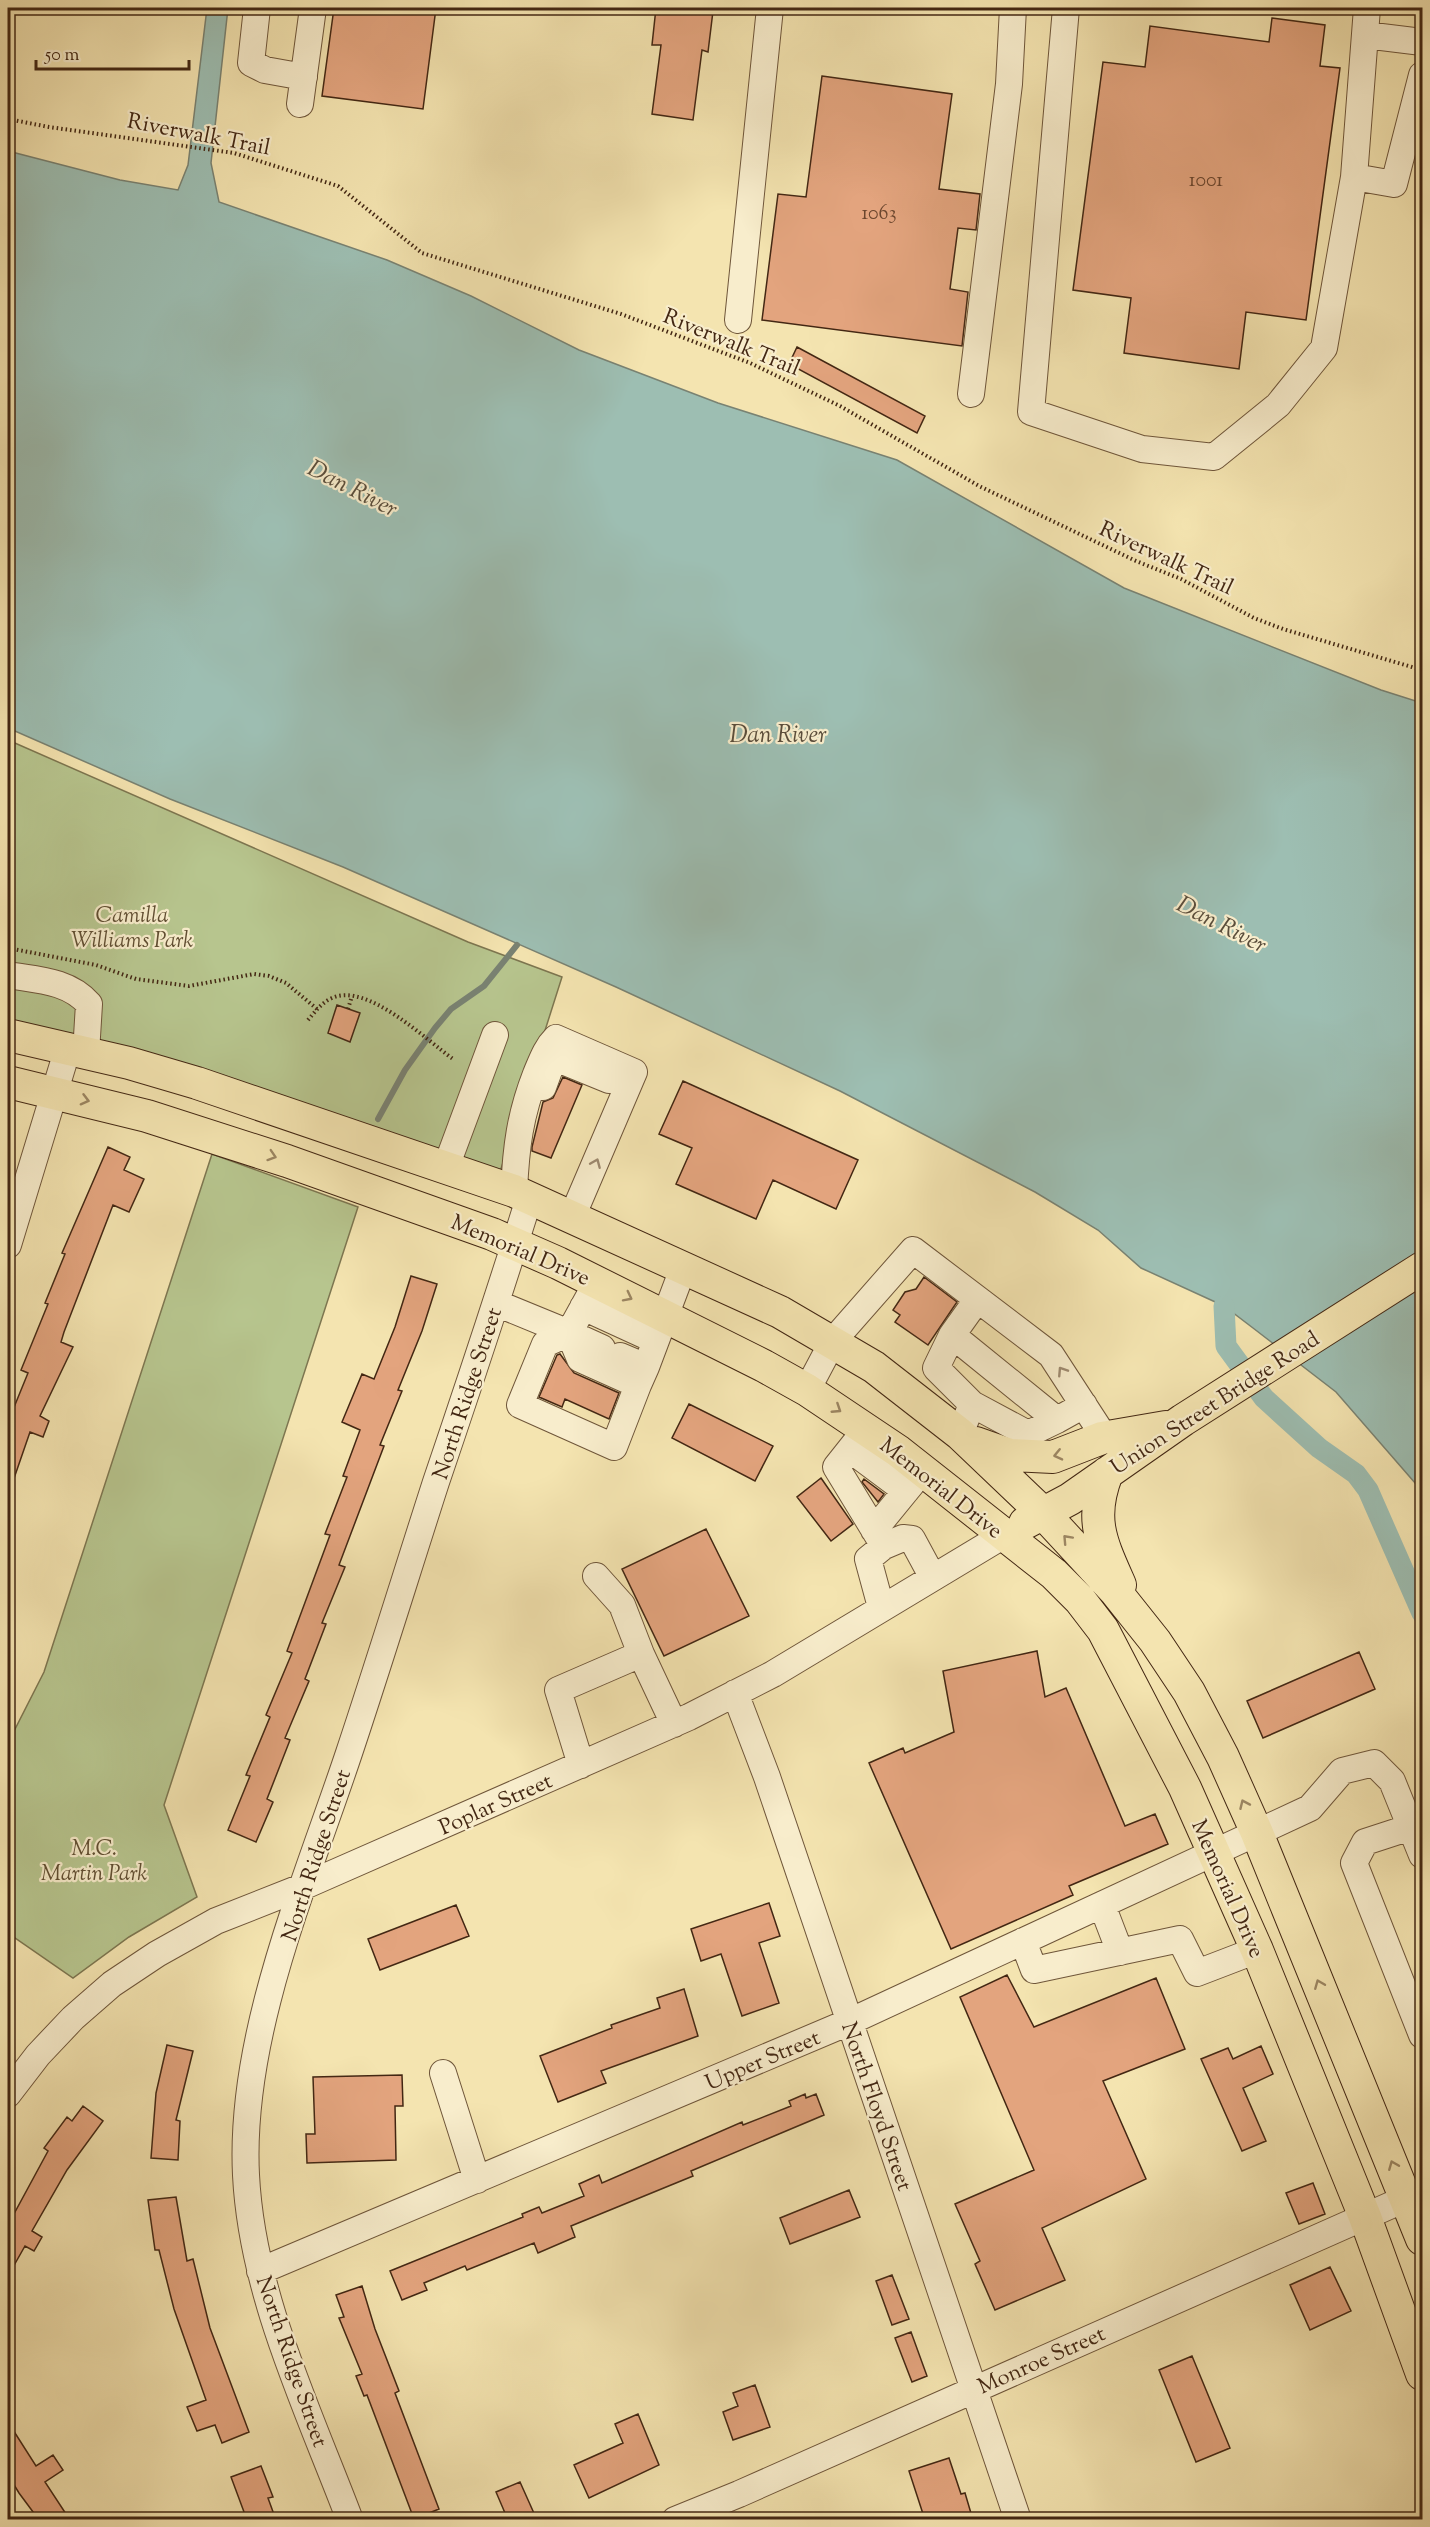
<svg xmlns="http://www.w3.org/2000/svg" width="1430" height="2527" font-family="'Sorts Mill Goudy',serif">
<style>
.green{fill:#b7c58e;stroke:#7d7650;stroke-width:1.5}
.water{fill:#9dbeb2;stroke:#798272;stroke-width:1.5}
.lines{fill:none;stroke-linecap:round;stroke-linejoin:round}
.stream{stroke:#798272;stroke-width:6}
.canal{stroke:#9dbeb2;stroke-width:21}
.building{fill:#e3a47e;stroke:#432713;stroke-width:1.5}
.minor-casing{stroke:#6f563a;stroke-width:28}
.major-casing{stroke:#432713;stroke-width:34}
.path{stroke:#432713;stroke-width:4;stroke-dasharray:1.5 3;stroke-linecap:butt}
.minor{stroke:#f8edcc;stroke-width:26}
.major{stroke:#f4e4b0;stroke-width:32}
.oneway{stroke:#9c8662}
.oneway2{stroke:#9e8a70}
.labels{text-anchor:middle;stroke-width:4.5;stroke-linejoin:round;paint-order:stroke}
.number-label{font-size:20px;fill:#6b462e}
.street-label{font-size:22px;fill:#432713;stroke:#f8edcc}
.park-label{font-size:22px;font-style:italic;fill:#604e32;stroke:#f8edcc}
.water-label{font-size:24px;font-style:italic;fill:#5a4d3b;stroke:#f8edcc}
</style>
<rect width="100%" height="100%" fill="#f4e4b0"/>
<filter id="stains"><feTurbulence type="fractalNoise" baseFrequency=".00333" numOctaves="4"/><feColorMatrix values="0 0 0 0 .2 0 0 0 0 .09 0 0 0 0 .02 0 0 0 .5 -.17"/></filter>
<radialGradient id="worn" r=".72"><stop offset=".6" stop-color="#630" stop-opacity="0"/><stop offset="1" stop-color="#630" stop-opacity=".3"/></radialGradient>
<path class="green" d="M8 740 468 942 562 977 500 1172 8 1024Z
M212 1154 358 1207 164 1805 197 1897 129 1937 73 1978 8 1933V1743L44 1672Z"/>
<path class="water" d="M207 8H228L211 163 219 202 387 260 471 296 579 350 718 403 897 460 1124 588 1381 690 1422 703V1491L1336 1392 1253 1328 1224 1306 1141 1268 1098 1230 1035 1192 840 1091 616 987 343 867 170 799 8 728V151L120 180 178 190 188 165Z"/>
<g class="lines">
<path class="stream" d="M378 1119 405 1070 435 1028 451 1009 484 986 517 945"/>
<path class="canal" d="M1224 1306 1226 1346 1264 1398 1319 1448 1356 1474 1368 1490 1422 1613"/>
</g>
<path class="building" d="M334 8H436L423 109 322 96Z
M656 8 713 11 708 52 702 50 693 120 652 114 661 45H652Z
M1272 18 1325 25 1320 66 1340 68 1306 320 1246 312 1239 369 1124 353 1131 298 1073 290 1103 62 1145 67 1150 26 1269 42Z
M822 76 952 94 939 189 980 194 976 230 958 228 950 289 968 292 962 346 762 320 778 194 806 197Z
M797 347 925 416 917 433 789 364Z
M337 1005 360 1013 350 1042 328 1033Z
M563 1077 582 1085 551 1158 532 1151V1147L543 1102 553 1098Z
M683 1081 858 1160 836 1209 773 1180 756 1219 676 1184 692 1148 659 1134Z
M108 1147 130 1157 124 1170 144 1179 129 1212 113 1205 64 1332 61 1342 73 1347 40 1416 49 1421 43 1437 30 1432 10 1490 8 1489V1422L28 1373 21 1370 48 1304 45 1303 65 1254 62 1253Z
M411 1276 437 1284 422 1331 398 1390 402 1391 380 1445 384 1446 339 1565 345 1567 322 1623 326 1624 305 1679 309 1681 285 1738 290 1740 267 1799 273 1802 256 1842 228 1830 250 1776 246 1775 270 1717 266 1715 292 1653 287 1651 330 1535 325 1534 347 1477 343 1476 360 1430 342 1422 362 1374 374 1379 395 1327Z
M924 1277 957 1302 928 1345 895 1322 900 1315 893 1310 905 1292 916 1289Z
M560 1354 574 1373 619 1393 609 1419 565 1399 562 1407 539 1397 557 1355Z
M689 1404 773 1446 755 1481 672 1438Z
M821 1478 853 1524 831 1541 797 1497Z
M864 1479 884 1494 878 1502 862 1482Z
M706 1529 749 1616 664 1656 622 1569Z
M1037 1651 1045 1697 1066 1688 1125 1826 1155 1814 1168 1844 1069 1886 1073 1895 951 1949 869 1763 903 1748 905 1753 954 1732 943 1671Z
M1359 1652 1375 1689 1263 1738 1247 1701Z
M769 1903 780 1936 759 1943 779 2003 742 2016 721 1954 701 1961 691 1929Z
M456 1905 469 1936 380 1970 368 1939Z
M1007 1975 1034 2027 1156 1978 1185 2049 1103 2081 1146 2179 1042 2228 1065 2280 995 2310 975 2264 980 2261 955 2204 1034 2170 960 1997Z
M684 1989 698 2036 601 2071 606 2083 558 2102 540 2056 612 2028 611 2025 660 2008 657 1998Z
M167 2045 193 2051 176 2120 180 2121 178 2160 151 2158 156 2093Z
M1261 2046 1273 2074 1243 2088 1266 2141 1242 2151 1201 2059 1228 2048 1233 2059Z
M402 2075 403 2106H395L396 2160 307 2163 306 2134H315L313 2077Z
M805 2094 806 2098 816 2094 824 2115 691 2171 693 2176 571 2226 575 2237 538 2253 534 2243 467 2270 465 2266 424 2283 427 2290 402 2300 390 2271 523 2217 522 2214 539 2207 542 2213 584 2196 579 2184 599 2175 602 2183 742 2122 743 2125 791 2106 789 2101Z
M83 2106 103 2121 67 2170 32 2231 42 2237 34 2251 25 2246 8 2276V2225L48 2151 44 2148 67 2117 72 2121Z
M1313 2183 1325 2214 1299 2224 1286 2193Z
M849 2190 860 2217 790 2244 780 2218Z
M176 2197 187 2261 193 2259 210 2328 249 2432 222 2443 215 2425 197 2431 187 2407 206 2400 174 2309 159 2250H155L148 2200Z
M1330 2267 1351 2311 1310 2330 1290 2285Z
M892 2275 909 2319 892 2325 876 2281Z
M362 2286 375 2329 399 2391 395 2393 439 2509 414 2519 367 2395 364 2396 356 2376 362 2374 339 2318 344 2317 336 2295Z
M911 2332 927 2376 912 2382 895 2338Z
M1192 2356 1230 2448 1196 2462 1159 2370Z
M755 2385 770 2427 733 2440 723 2412 738 2406 733 2393Z
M638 2414 659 2465 589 2498 574 2465 623 2443 615 2424Z
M8 2422 36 2466 53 2455 63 2470 45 2482 70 2520H39L19 2493 8 2475Z
M949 2458 961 2494 965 2493 973 2520H925L909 2471Z
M261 2466 273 2497 268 2498 276 2520H247L231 2477Z
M520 2482 537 2520H508L496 2492Z"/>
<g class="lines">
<defs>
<path id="minor" d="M257 8 251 63 265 70 304 77
M1066 8 1031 412 1142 449 1214 457 1278 405 1324 348 1354 177
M1367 8 1354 177 1394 184 1422 75
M1365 35 1422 42
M300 104 313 8
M738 320 770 8
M971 394 1009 84 1013 8
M8 975C36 980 68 980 89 1004L86 1053
M543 1087 551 1065 560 1060 609 1080
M446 1167 495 1035
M514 1191C516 1147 520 1115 536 1074 542 1060 546 1048 556 1038L634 1072 572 1217
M8 1245 68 1048
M597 1282 569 1333 602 1348
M977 1300 952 1335 1057 1420 1084 1405
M496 1303 569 1333 580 1359 638 1385 646 1367
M583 1307 655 1340
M569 1333 545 1344 520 1405 614 1447 638 1385
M952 1335 936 1368 972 1404 960 1434
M620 1356 646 1367 684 1266
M807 1390 833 1341 913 1250 1051 1355 1105 1438
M972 1404 1028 1434 1057 1420
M867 1428 836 1467 884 1546 903 1538 912 1539 932 1576
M851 1450 906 1491
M874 1530 923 1470
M596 1576 622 1605 641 1654
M881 1607 868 1559 884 1546
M735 1693 767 1777 1018 2520
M581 1765 558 1690 641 1654 674 1724
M1411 1827 1365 1842 1354 1863 1422 2035
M1102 1905 1120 1952
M1023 1941 1034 1970 1180 1939 1197 1973 1257 1950
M443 2073 477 2180
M8 2094 38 2055 73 2018 112 1984 157 1954 216 1921 302 1887 689 1717 773 1674 1004 1535
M260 2271 849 2022 1310 1808 1342 1771 1374 1763 1392 1781 1422 1855
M350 2520C308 2409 252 2295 246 2175 239 2035 305 1885 349 1753 379 1663 407 1572 436 1482 468 1388 499 1294 529 1199
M675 2520 739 2494 1407 2198"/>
<path id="major" d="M8 1035 129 1063 197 1083 514 1191 780 1312 874 1367 960 1434 1043 1513 1116 1592 1155 1641 1189 1692 1223 1757 1257 1833 1422 2239
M8 1082 147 1116 287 1161 492 1234 558 1263 764 1366 807 1390 898 1451 1054 1574 1080 1600 1103 1630 1185 1788 1257 1950 1365 2217 1422 2374
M976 1443 1010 1455 1053 1457 1102 1438 1166 1427
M1107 1473C1089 1519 1101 1542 1120 1585
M1025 1523 1070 1499 1183 1420 1422 1268"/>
</defs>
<use href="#minor" class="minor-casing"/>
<use href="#major" class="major-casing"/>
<path class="path" d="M8 119 49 127 234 153 338 186 422 253 621 314 750 363 840 406 979 486 1136 561 1181 579 1254 618 1283 629 1422 670
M8 948 96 965 136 979 189 986 254 974 269 976 286 983 317 1009
M348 1009 352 996
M308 1020C315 1012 321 1003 332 998 367 982 425 1039 453 1059"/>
<use href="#minor" class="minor"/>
<use href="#major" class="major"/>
</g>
<defs><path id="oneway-chevron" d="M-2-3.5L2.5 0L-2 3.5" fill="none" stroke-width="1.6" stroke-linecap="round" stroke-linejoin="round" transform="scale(1.5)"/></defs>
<g class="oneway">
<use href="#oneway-chevron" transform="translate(85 1100) rotate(15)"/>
<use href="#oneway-chevron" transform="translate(272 1156) rotate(18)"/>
<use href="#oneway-chevron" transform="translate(628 1297) rotate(27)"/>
<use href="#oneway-chevron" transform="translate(837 1409) rotate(33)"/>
<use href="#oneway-chevron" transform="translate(1058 1455) rotate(167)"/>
<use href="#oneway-chevron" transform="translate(1067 1539) rotate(-133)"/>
<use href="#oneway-chevron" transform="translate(1244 1804) rotate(-114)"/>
<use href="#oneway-chevron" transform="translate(1319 1984) rotate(-112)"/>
<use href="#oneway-chevron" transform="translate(1393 2165) rotate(-112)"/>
</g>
<g class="oneway2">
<use href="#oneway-chevron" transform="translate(596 1163) rotate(-67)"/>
<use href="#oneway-chevron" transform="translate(1062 1371) rotate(-123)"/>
</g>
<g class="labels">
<g class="number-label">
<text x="1206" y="186">1001</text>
<text x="879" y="219">1063</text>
</g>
<g class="street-label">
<text transform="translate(199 133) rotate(11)" y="8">Riverwalk Trail</text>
<text transform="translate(732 341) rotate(22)" y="8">Riverwalk Trail</text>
<text transform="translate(1167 557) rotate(25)" y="8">Riverwalk Trail</text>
<text transform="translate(521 1249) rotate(23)" y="8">Memorial Drive</text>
<text transform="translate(466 1393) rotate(-72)" y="8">North Ridge Street</text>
<text transform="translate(1214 1402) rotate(-33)" y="8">Union Street Bridge Road</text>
<text transform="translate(942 1487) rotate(38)" y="8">Memorial Drive</text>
<text transform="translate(495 1803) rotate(-24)" y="8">Poplar Street</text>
<text transform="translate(315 1855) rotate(-72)" y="8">North Ridge Street</text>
<text transform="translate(1229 1888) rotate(66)" y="8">Memorial Drive</text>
<text transform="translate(762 2059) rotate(-23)" y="8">Upper Street</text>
<text transform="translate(878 2106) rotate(71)" y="8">North Floyd Street</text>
<text transform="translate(1041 2359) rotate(-24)" y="8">Monroe Street</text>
<text transform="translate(293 2361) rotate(71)" y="8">North Ridge Street</text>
</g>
<g class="park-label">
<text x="132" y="922">Camilla<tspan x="132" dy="25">Williams Park</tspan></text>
<text x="94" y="1855">M.C.<tspan x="94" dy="25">Martin Park</tspan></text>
</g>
<g class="water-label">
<text transform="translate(353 488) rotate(27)" y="8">Dan River</text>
<text x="778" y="742">Dan River</text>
<text transform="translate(1222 924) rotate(27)" y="8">Dan River</text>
</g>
</g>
<rect width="1430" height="2527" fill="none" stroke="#f4e4b0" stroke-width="30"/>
<rect x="9" y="9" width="1412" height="2509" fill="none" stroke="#432713" stroke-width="3"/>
<rect x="15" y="15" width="1400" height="2497" fill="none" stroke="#432713" stroke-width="1.5"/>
<path d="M36 60v9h153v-9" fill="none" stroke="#432713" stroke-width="3"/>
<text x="45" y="60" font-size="18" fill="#432713" stroke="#f8edcc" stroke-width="4.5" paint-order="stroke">50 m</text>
<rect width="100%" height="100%" filter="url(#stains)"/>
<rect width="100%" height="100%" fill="url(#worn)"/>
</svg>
